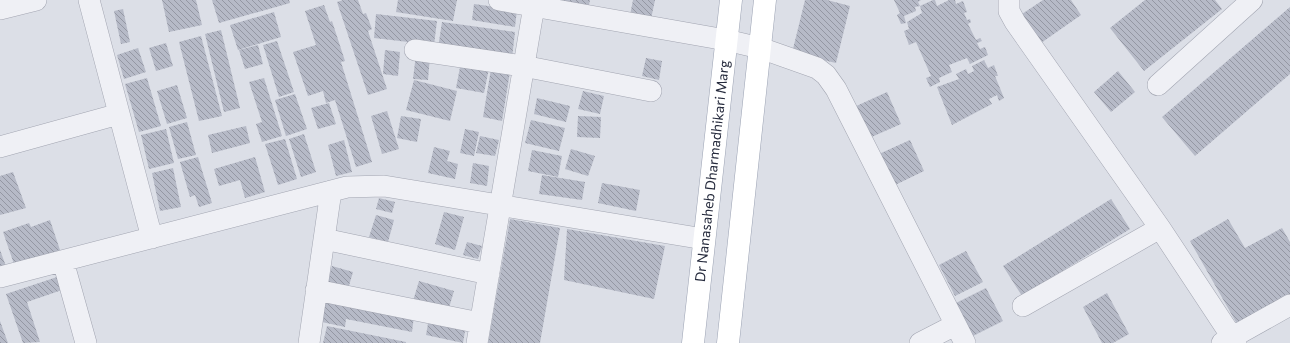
<svg xmlns="http://www.w3.org/2000/svg" width="1290" height="343" font-family="Commissioner,sans-serif">
<style>
.building{fill:url(#building-back-hatch)}
.lines{fill:none;stroke-linecap:round;stroke-linejoin:round}
.street-casing{stroke:#a2a5b1;stroke-width:22}
.primary-casing{stroke:#9ba2b3;stroke-width:23}
.street{stroke:#eff0f5;stroke-width:21}
.primary{stroke:#fff;stroke-width:22}
.labels{text-anchor:middle;stroke-width:3.5;stroke-linejoin:round;paint-order:stroke}
.street-label{font-size:14px;fill:#262b3d;stroke:#ebeef5}
</style>
<defs>
<pattern id="building-back-hatch" width="6" height="6" patternUnits="userSpaceOnUse"><rect width="6" height="6" fill="#b6bac7"/><path d="M-1 5l2 2M0 0l6 6M5-1l2 2" fill="none" stroke="#9497a3"/></pattern>
</defs>
<rect width="100%" height="100%" fill="#dcdfe7"/>
<path class="building" d="M162 0H196L202 25 169 32Z
M212 0H289L290 3 219 23Z
M343 0H358L363 14 366 13 372 29 368 31 387 89 368 95 337 2Z
M398 0H457L453 21 396 12Z
M552 0H590L589 5Z
M633 0H655L651 19 630 15Z
M805 0H827L850 6 836 63 792 53Z
M894 0H921L918 2 920 6 933 0H935L937 6 949 0H955L956 4 963 1 967 12 964 13 967 20 970 19 971 22 968 24 976 40 980 38 982 41 977 43 980 49 985 47 988 55 970 64 967 58 949 65 952 72 939 78 940 82 930 87 926 78 931 76 916 42 909 45 904 31 909 29 907 22 922 13 920 6 915 7 916 11 904 16 906 23 901 24 897 15 900 13Z
M1043 0H1071L1081 15 1041 43 1022 14Z
M1145 0H1215L1222 9 1144 71 1110 28Z
M474 4 517 10 515 27 472 20Z
M324 5 330 22 332 21 345 61 341 62 372 162 356 167 335 100 326 103 323 91 308 96 293 52 316 45 305 11Z
M1290 7V74L1195 156 1162 117Z
M123 9 130 42 121 44 114 11Z
M274 12 281 37 238 50 230 25Z
M376 14 437 21 434 45 374 38Z
M442 22 515 32 512 58 438 48Z
M221 30 240 108 224 112 205 34Z
M201 36 222 116 199 121 179 42Z
M277 41 294 92 279 97 263 45Z
M166 43 173 66 156 71 149 48Z
M258 45 263 64 245 69 239 50Z
M138 48 146 72 124 79 117 55Z
M385 50 400 52 398 76 383 74Z
M416 54 430 56 428 80 413 79Z
M646 58 662 61 659 80 642 76Z
M984 60 988 68 994 65 998 76H995L1004 98 999 101 997 95 989 99 992 104 952 125 937 87 959 79 956 74 966 69 968 74 974 71 972 66Z
M461 62 489 68 484 93 456 88Z
M491 69 510 72 502 121 483 117Z
M1118 71 1135 92 1111 112 1094 92Z
M147 78 161 126 139 132 125 84Z
M264 78 282 136 262 142 256 124 262 122 249 82Z
M414 80 457 91 450 121 406 110Z
M177 85 187 118 167 124 157 91Z
M583 91 604 96 600 114 578 109Z
M887 92 901 124 867 139 852 108Z
M295 94 307 129 286 136 275 100Z
M537 98 570 106 566 122 534 114Z
M329 103 336 124 318 129 311 108Z
M387 111 399 149 382 154 371 116Z
M401 116 421 119 417 142 397 138Z
M578 116 601 117 600 138 577 137Z
M531 120 565 128 559 151 525 143Z
M187 122 196 155 178 159 169 127Z
M246 126 250 143 212 153 208 135Z
M166 129 174 163 149 169 141 135Z
M465 129 479 132 474 156 460 153Z
M304 134 316 172 301 177 289 139Z
M480 136 499 140 495 156 476 153Z
M285 139 297 179 278 185 265 144Z
M344 140 352 172 336 176 328 145Z
M910 140 924 171 893 186 879 154Z
M434 147 450 151 447 161 458 164 455 179 428 173Z
M571 149 595 156 588 176 565 169Z
M532 150 562 156 558 177 528 171Z
M198 157 212 203 199 207 195 195 190 197 180 162Z
M255 157 265 192 245 198 240 180 219 186 214 169Z
M473 163 489 166 487 186 470 183Z
M173 168 181 207 160 211 152 173Z
M13 172 26 208 0 215V176Z
M542 175 585 182 582 200 539 194Z
M602 183 640 190 636 211 598 203Z
M379 198 395 202 392 213 376 209Z
M1111 199 1130 229 1022 296 1003 266Z
M444 212 464 217 455 250 435 244Z
M376 215 394 220 388 242 369 237Z
M510 219 560 228 540 343H488Z
M1228 219 1245 248 1282 228 1290 242V295L1237 324 1190 241Z
M50 220 60 250 15 267 3 232 29 223 31 227Z
M567 229 665 246 654 299 564 280Z
M467 242 482 246 478 259 463 255Z
M0 250 7 269 0 272Z
M966 251 983 282 955 296 939 265Z
M332 266 353 272 348 289 327 284Z
M60 276 65 289 27 302 40 342 23 343 6 294Z
M419 281 454 291 448 311 413 301Z
M986 288 1003 321 973 336 956 303Z
M1107 293 1129 334 1113 343H1102L1083 307Z
M321 298 414 316 412 332 346 319 345 327 317 321Z
M429 318 466 325 463 343 426 335Z
M0 321 8 343H0Z
M327 326 406 342V343H323Z"/>
<g class="lines">
<defs>
<path id="street" d="M89 0 152 238
M499 0 726 40 760 48 817 68 826 75 836 89 965 343
M1009 0V11L1015 22 1160 228 1236 343
M0 9 36 0
M415 50 523 66 651 91
M1158 85 1252 0
M0 147 119 114
M324 239 489 274
M63 261 86 343
M0 277 347 187 384 186 704 239
M316 290 480 323
M1023 306 1160 228
M309 343 331 191
M477 343 535 0
M920 343 955 325
M1222 343 1290 305"/>
<g id="primary">
<path id="s1" d="M693 343 731 0"/>
<path d="M728 343 765 0"/>
</g>
</defs>
<use href="#street" class="street-casing"/>
<use href="#primary" class="primary-casing"/>
<use href="#street" class="street"/>
<use href="#primary" class="primary"/>
</g>
<g class="labels">
<g class="street-label">
<text dy="5" stroke="none"><textPath href="#s1" startOffset="173">Dr Nanasaheb Dharmadhikari Marg</textPath></text>
</g>
</g>
</svg>
